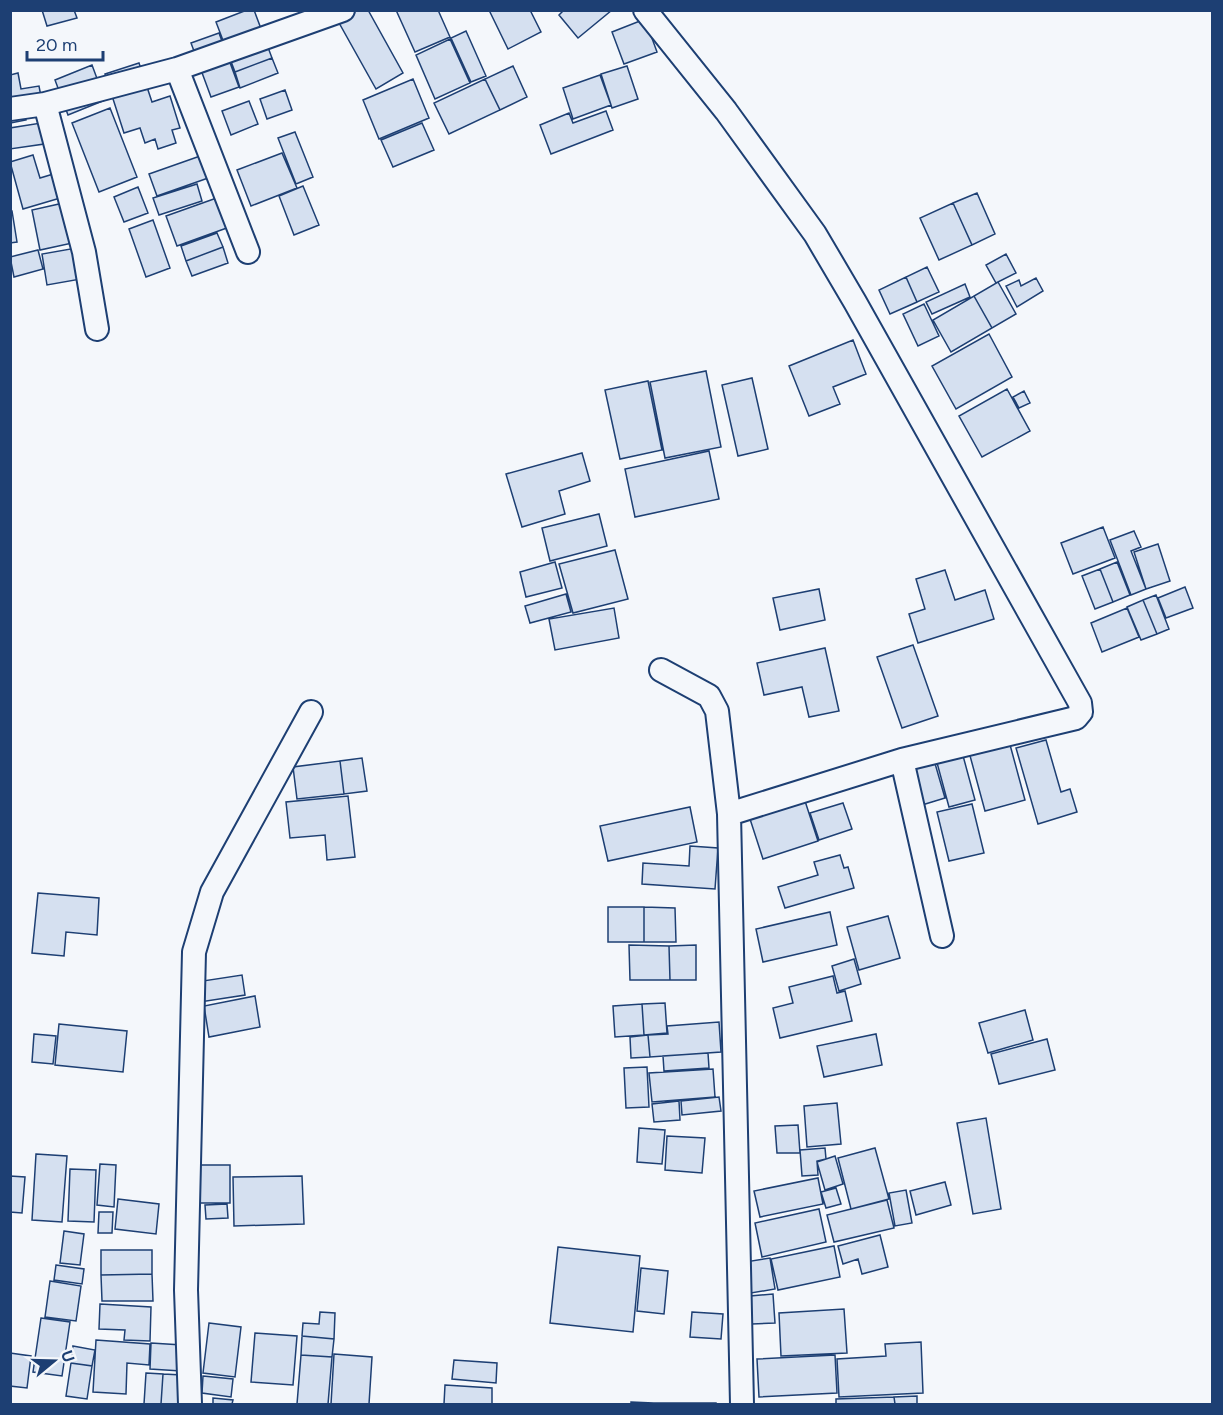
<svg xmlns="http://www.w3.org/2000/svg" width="1223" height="1415" font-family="Figtree,sans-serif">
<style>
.building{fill:#d5e0f0;stroke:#1d3f73;stroke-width:1.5}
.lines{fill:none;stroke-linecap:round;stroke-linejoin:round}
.minor-casing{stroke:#1d3f73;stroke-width:26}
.minor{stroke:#f4f7fb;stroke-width:22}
</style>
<rect width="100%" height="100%" fill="#f4f7fb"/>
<path class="building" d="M42 10H74L77 18 47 26Z
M247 10H254L272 58 235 72 216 22Z
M357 10H368L403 73 376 89 338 21Z
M396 10H438L450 37 415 52Z
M489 10H530L541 32 508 49Z
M564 10H612L578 38 559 15Z
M645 19 657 52 624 64 612 32Z
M466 31 486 76 471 82 451 38Z
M219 33 239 87 211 97 191 43Z
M450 39 470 83 435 99 416 55Z
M272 58 278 73 240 88 235 72Z
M139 63 152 102 170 96 180 128 172 130 176 143 158 149 155 139 145 143 140 128 124 133 105 74Z
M92 65 105 100 68 115 55 80Z
M513 66 527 97 500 110 485 79Z
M627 66 638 99 612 108 601 74Z
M18 73 21 89 39 86 44 112 25 115 26 120 10 123V75Z
M600 75 611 105 573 119 563 88Z
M413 79 429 118 379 139 363 100Z
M485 79 500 110 449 134 434 103Z
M285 90 292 110 267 119 260 99Z
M249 101 258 124 231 135 222 111Z
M110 108 137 177 99 192 72 123Z
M606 111 613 130 551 154 540 125 569 113 573 123Z
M41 123 44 144 10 149V128Z
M422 123 434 150 393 167 381 140Z
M295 132 313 177 296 184 278 138Z
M282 153 297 188 251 206 237 170Z
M33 155 40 178 60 172 67 196 23 209 10 162Z
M203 155 211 177 157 196 149 174Z
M197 184 202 201 159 215 153 198Z
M303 186 319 225 294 235 279 196Z
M138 187 148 213 124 222 114 197Z
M977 193 995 234 972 245 953 203Z
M225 195 235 225 177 246 166 216Z
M68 202 77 242 40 250 32 210Z
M953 203 972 245 939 260 920 218Z
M10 211H12L17 242 10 243Z
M153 220 170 268 146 277 129 229Z
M217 233 223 247 186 261 181 246Z
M223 247 228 263 192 276 186 261Z
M76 248 81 279 47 285 42 254Z
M38 250 43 269 14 277 10 257Z
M1006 254 1016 273 996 283 986 265Z
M927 267 939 292 917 302 906 277Z
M906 277 917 302 890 314 879 290Z
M1036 278 1043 291 1017 307 1006 286 1019 280 1021 286Z
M998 282 1016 314 992 328 974 296Z
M965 284 970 297 932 314 926 302Z
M974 296 992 328 951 352 933 320Z
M924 304 939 336 918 346 903 314Z
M989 334 1012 377 956 409 932 366Z
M853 340 866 374 833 387 840 404 809 416 789 366Z
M706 371 721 447 665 458 650 382Z
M752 378 768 449 738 456 722 385Z
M648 381 662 450 620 459 605 390Z
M1007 389 1030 431 982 457 959 416Z
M1024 391 1030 403 1019 408 1013 397Z
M709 451 719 499 635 517 625 469Z
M582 453 590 481 559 491 565 514 522 527 506 474Z
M599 514 607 546 550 561 542 528Z
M1103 527 1115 558 1073 574 1061 543Z
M1134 531 1141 547 1131 551 1146 589 1131 595 1110 540Z
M1158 544 1170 581 1146 589 1134 552Z
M615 550 628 599 573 613 559 564Z
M555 562 562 588 526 597 520 572Z
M1117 562 1130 595 1113 602 1100 569Z
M1100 569 1113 602 1095 609 1082 576Z
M945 570 955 600 985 590 994 619 918 643 909 614 925 609 916 579Z
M1185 587 1193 608 1166 618 1158 598Z
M819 589 825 620 780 630 773 598Z
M566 594 571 612 530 623 525 606Z
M1156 595 1169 629 1157 634 1143 600Z
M1143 600 1157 634 1141 640 1127 607Z
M614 608 619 638 555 650 549 619Z
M1127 608 1139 637 1102 652 1091 623Z
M913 645 938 716 902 728 877 657Z
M825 648 839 711 809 717 802 687 764 695 757 663Z
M1046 740 1061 792 1070 789 1077 812 1038 824 1016 748Z
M1009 741 1025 800 985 811 969 752Z
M962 752 975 800 949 807 936 759Z
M362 758 367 791 344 794 340 761Z
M934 760 945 798 922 805 911 767Z
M340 761 344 794 297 799 293 767Z
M348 796 355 857 327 860 325 835 290 838 286 802Z
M805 801 818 841 763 859 750 819Z
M843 803 852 829 819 840 810 813Z
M972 804 984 853 949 861 937 812Z
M690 807 697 842 608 861 600 826Z
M690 846 718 848 715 889 642 884 643 863 689 866Z
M840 855 844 868 848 867 854 888 785 908 778 887 818 875 814 862Z
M38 893 99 898 97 935 66 932 64 956 32 953Z
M608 907H644V942H608Z
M644 907 675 908 676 942H644Z
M830 912 837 945 763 962 756 929Z
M888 916 900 958 859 970 847 927Z
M629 945 669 946 670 980H630Z
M696 945V980H670L669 946Z
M854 959 861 984 839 991 832 966Z
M242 975 245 995 200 1002 196 982Z
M833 976 837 993 845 991 852 1021 780 1038 773 1008 793 1003 789 987Z
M255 996 260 1027 209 1037 204 1006Z
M665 1003 667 1033 644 1035 642 1004Z
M642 1004 644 1035 615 1037 613 1006Z
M1025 1010 1033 1040 988 1053 979 1023Z
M719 1022 721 1052 650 1057 648 1035 668 1034 667 1026Z
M59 1024 127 1031 123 1072 55 1065Z
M34 1034 56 1036 53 1064 32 1062Z
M876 1034 882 1065 824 1077 817 1046Z
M648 1035 650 1057 631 1058 630 1037Z
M1047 1039 1055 1070 999 1084 991 1054Z
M708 1053 709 1068 664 1071 663 1056Z
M647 1067 649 1107 626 1108 624 1068Z
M713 1069 715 1097 652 1102 649 1073Z
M719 1097 721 1111 682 1115 681 1101Z
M679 1101 680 1120 654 1122 652 1104Z
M837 1103 841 1144 807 1147 804 1106Z
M986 1118 1001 1209 973 1214 957 1123Z
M798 1125 800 1153H777L775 1126Z
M639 1128 665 1130 662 1164 637 1162Z
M667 1136 705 1138 702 1173 665 1170Z
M825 1148 826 1159 817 1161 818 1175 802 1176 800 1150Z
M875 1148 889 1199 851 1209 838 1158Z
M36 1154 67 1156 62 1222 32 1220Z
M835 1156 843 1184 825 1190 817 1162Z
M100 1164 116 1165 114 1207 97 1205Z
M200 1165H230V1203H200Z
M70 1169 96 1170 94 1222 68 1221Z
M10 1176 25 1177 22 1213 10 1212Z
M302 1176 304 1224 234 1226 233 1177Z
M818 1178 823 1204 760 1217 754 1191Z
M945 1182 951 1205 916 1215 910 1191Z
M836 1188 841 1204 826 1208 821 1192Z
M906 1190 912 1223 895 1226 889 1193Z
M118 1199 159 1204 156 1234 115 1229Z
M887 1200 894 1228 834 1242 827 1215Z
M227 1204 228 1218 206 1219 205 1205Z
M819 1209 826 1242 762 1257 755 1223Z
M99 1212H113L112 1233H98Z
M64 1231 84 1234 80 1265 60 1263Z
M880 1235 888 1267 862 1274 858 1259 843 1264 838 1246Z
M834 1246 840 1277 778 1290 771 1259Z
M558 1247 640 1256 633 1332 550 1323Z
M101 1250H152V1274L101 1275Z
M770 1258 775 1289 751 1293 745 1262Z
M56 1265 84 1269 82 1284 54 1280Z
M641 1268 668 1271 664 1314 637 1311Z
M152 1274 153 1301H102L101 1275Z
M50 1281 81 1286 76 1321 45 1317Z
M773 1294 775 1323 752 1324 750 1296Z
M100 1304 151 1307 150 1341 124 1340 125 1330 99 1329Z
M844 1309 847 1353 781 1356 779 1313Z
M320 1312 335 1313 334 1339 302 1336 303 1323 319 1324Z
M692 1312 723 1314 721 1339 690 1337Z
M41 1318 70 1322 62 1376 33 1372Z
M209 1323 241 1327 235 1377 203 1373Z
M255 1333 297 1336 293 1385 251 1382Z
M302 1336 334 1339 332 1357 301 1355Z
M96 1340 150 1344 149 1365 127 1363 126 1394 93 1392Z
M921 1342 923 1393 839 1397 837 1359 886 1356 885 1344Z
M151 1343 182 1345 181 1371 150 1369Z
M73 1346 95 1350 92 1366 71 1363Z
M10 1353 31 1356 27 1388 10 1386Z
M334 1354 372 1357 369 1404H331Z
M301 1355 332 1357 328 1404H297Z
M835 1355 837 1393 759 1397 757 1359Z
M454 1360 497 1363 496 1383 452 1379Z
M71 1363 92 1366 87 1399 66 1396Z
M146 1373 163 1374 161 1404H144Z
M163 1374 182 1375 180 1404H161Z
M203 1376 233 1379 231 1397 202 1393Z
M445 1385 492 1388V1404H444Z
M917 1396V1404H895L894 1397Z
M894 1397 895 1404H836V1399Z
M213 1398 233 1400 232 1404H213Z
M631 1402 653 1403V1404H631Z
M653 1403H716V1404H653Z"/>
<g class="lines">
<defs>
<path id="minor" d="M645 10 726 111 815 234 855 302 1080 703 1081 712 1076 718 902 760 729 814
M177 69 248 252
M45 104 84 252 97 329
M10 109 45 104 177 69 343 10
M661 670 709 696 717 711 729 814 742 1404
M902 760 942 936
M190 1404 186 1290 194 952 212 892 311 712"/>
</defs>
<use href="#minor" class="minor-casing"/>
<use href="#minor" class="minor"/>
</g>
<rect width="1223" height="1415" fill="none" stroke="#1d3f73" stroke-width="24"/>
<g transform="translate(54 1361) rotate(71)" stroke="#f4f7fb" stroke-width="4.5" paint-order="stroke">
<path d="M0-4.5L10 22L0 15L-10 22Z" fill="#1d3f73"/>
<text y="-9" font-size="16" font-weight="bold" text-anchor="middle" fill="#1d3f73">U</text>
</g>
<path d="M27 51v9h76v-9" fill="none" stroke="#1d3f73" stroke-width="3"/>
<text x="36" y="51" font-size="18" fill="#1d3f73" stroke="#f4f7fb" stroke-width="4.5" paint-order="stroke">20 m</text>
</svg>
